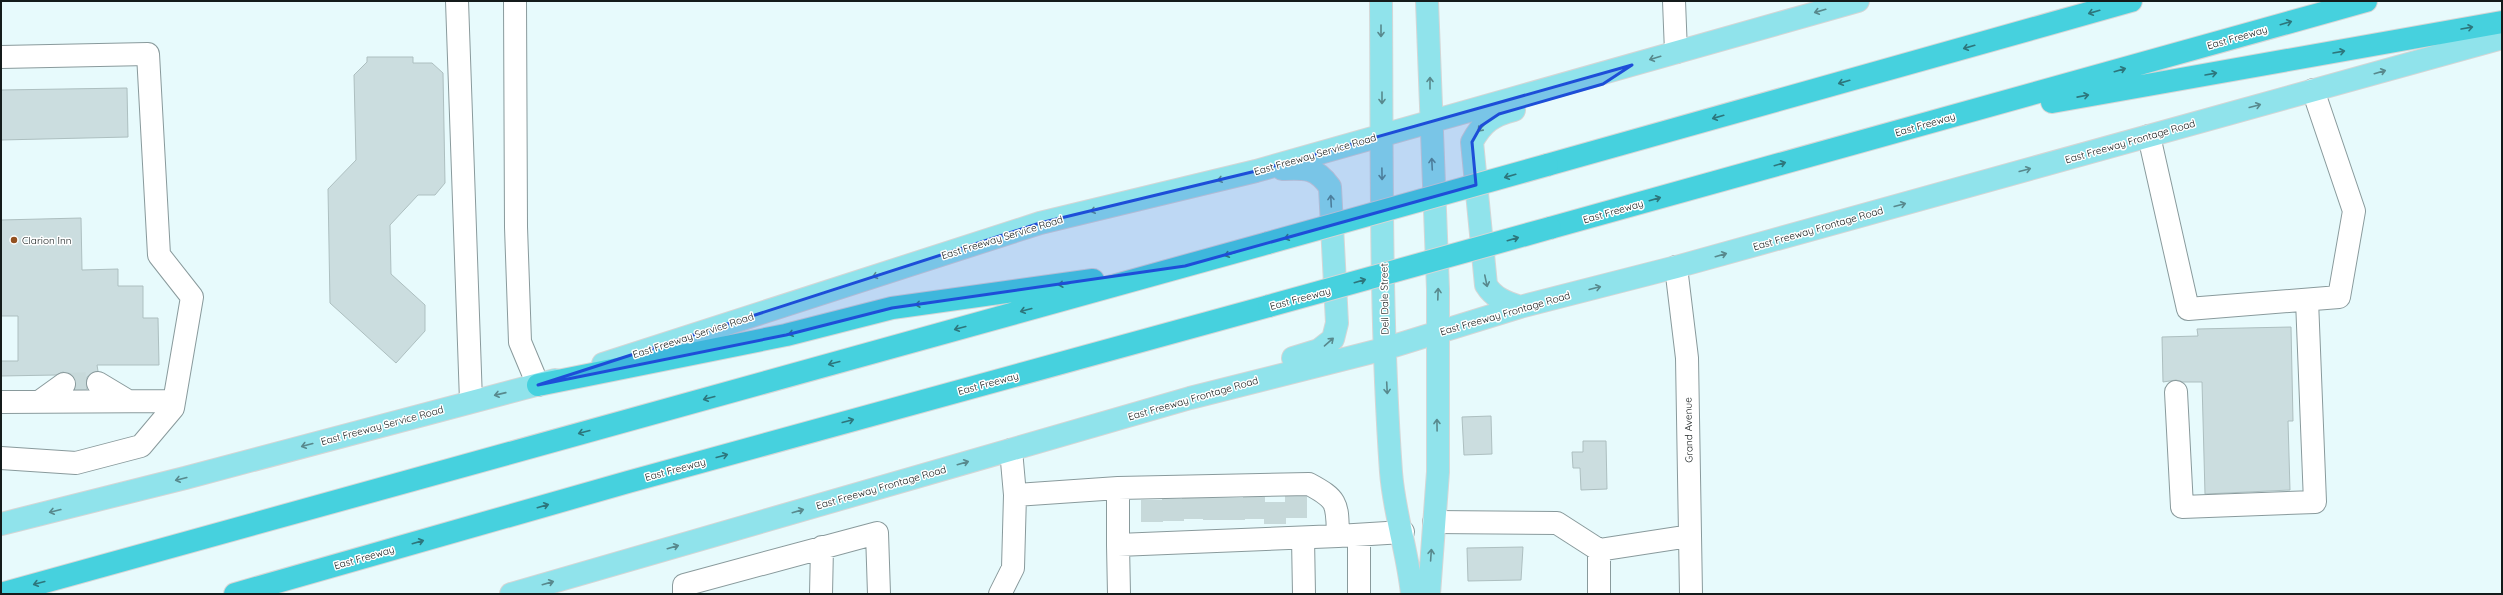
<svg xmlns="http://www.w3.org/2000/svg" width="2503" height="595" font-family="Quicksand,sans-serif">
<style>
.building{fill:#cbdddf;stroke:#adbfc0}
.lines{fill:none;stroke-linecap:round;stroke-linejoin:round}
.minor-tunnel{stroke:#c7d9da;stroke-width:22;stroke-dasharray:22 11;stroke-linecap:butt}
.minor-casing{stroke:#899a9c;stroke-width:24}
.major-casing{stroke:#d5d6d6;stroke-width:24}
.highway-casing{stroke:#d5d6d6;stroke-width:24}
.minor{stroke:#fff;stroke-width:22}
.major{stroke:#90e3eb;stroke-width:22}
.highway{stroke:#46d1de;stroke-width:22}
.highway-bridge-casing{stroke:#d5d6d6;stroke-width:24;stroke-linecap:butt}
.highway-bridge{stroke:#46d1de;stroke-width:22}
.oneway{stroke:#58898d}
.oneway2{stroke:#2d767c}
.marked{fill:#1d4ed8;fill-opacity:0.2;stroke:#1d4ed8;stroke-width:3;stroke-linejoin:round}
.poi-dot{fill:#935120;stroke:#fff;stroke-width:1.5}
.labels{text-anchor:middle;stroke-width:3;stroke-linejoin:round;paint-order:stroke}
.street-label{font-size:10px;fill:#141b1b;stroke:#fff}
.poi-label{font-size:10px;fill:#141b1b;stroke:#fff;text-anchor:start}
</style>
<rect width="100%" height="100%" fill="#e7fafc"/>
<path class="building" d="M367 57H413V63H432L443 73 445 183 435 195H418L390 225 391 274 425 305V331L396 363 330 303 328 189 356 160 354 75 367 62Z
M127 88 128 137 1 140V90Z
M81 218 82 270 118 269V286H143V318H158L159 365H97L98 371 87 377V389H75L74 377 63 372 56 375 1 376V361H18V316H1V220Z
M2291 327 2293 421H2288L2290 490 2205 494 2202 382H2183L2176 380 2163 382 2162 337 2198 336 2197 329Z
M1491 416 1492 454 1464 455 1462 417Z
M1583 441H1606L1607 489 1581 490 1580 468H1573L1572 452H1583Z
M1523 547 1521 580 1468 581 1467 548Z"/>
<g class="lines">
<path class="minor-tunnel" d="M64 384 98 383
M1296 496V523
M1193 497V525
M1254 497V523
M1214 498V525
M1234 498V525
M1173 499V526
M1152 500V526
M1275 524V497"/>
<defs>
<path id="minor" d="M457 1 471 401
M515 1 516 227 520 342 538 385
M1674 1 1676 52
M1 57 148 54 159 255 192 297 173 408 141 446 76 463 1 458
M2149 136 2188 309 2339 297 2354 211 2313 90
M1676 267 1687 358 1691 594
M98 383 128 401
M2176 392 2182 507 2315 502 2307 300
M1 402 174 401
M39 402 64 384
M1015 495 1118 488 1309 484C1339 500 1337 504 1338 536L1118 545V488
M1434 522 1557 523 1599 550
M1359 535V594
M1338 536 1403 532
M1303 538 1304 594
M1118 545 1119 594
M684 594V585L877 533 879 594
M821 594 822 547
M1000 594 1013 568 1015 495 1011 450
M1599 594V550L1690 536"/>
<path id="major" d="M1381 1C1382 158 1380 315 1391 472 1394 513 1408 553 1412 594
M1427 1 1438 289V472L1429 594
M1514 110C1493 115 1482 123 1472 142L1486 285C1494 298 1505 302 1520 307
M1282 169C1305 168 1316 167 1330 187L1337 323 1333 339 1319 350 1293 358
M603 364 1040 223 1256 171 1858 1
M1 524 185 478 555 380
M511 594 1190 398 1384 349 1520 307 1676 267 2502 38"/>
<path id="highway" d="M2052 102 2502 22
M1547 165 2131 1
M1550 228 2366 1
M538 385 786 335 892 308 1093 280
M1 594 1268 243
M235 594 628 482 1269 306"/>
</defs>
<use href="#minor" class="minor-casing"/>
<use href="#major" class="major-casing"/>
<use href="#highway" class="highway-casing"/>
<use href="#minor" class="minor"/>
<use href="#major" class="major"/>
<use href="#highway" class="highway"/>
<defs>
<path id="highway-bridge" d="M1268 243 1547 165
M1269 306 1550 228"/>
</defs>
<use href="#highway-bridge" class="highway-bridge-casing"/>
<use href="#highway-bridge" class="highway-bridge"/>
</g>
<defs><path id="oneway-shaft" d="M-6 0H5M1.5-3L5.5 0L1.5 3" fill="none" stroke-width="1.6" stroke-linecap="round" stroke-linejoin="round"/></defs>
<g class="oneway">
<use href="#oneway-shaft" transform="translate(1820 11) rotate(164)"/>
<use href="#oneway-shaft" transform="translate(1381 31) rotate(90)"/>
<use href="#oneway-shaft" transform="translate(1655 58) rotate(163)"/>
<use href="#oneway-shaft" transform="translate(2380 72) rotate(-16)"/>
<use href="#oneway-shaft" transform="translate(1430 83) rotate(-90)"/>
<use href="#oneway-shaft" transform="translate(1382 98) rotate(90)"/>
<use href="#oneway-shaft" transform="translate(2255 106) rotate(-15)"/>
<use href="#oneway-shaft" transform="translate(1482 127) rotate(132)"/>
<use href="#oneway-shaft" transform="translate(1432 164) rotate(-93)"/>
<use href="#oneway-shaft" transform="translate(2025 170) rotate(-15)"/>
<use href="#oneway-shaft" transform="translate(1382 174) rotate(89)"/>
<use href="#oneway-shaft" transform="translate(1223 179) rotate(166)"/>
<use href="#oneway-shaft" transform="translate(1331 201) rotate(-93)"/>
<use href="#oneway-shaft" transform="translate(1900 205) rotate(-15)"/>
<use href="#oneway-shaft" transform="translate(1096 210) rotate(166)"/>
<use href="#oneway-shaft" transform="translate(1721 255) rotate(-16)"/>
<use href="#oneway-shaft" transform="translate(878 275) rotate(162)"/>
<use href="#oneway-shaft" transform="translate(1486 281) rotate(78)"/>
<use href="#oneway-shaft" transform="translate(1595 288) rotate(-14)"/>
<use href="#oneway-shaft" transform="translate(1438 294) rotate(-88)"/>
<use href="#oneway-shaft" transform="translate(1329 342) rotate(-41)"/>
<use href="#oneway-shaft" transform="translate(1387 388) rotate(87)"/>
<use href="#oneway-shaft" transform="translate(500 394) rotate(167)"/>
<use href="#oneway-shaft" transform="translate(1437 425) rotate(-91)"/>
<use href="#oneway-shaft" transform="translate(307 445) rotate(165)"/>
<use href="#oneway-shaft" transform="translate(963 463) rotate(-16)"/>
<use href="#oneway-shaft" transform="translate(181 479) rotate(166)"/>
<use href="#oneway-shaft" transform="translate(55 511) rotate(166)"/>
<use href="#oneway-shaft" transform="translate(798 511) rotate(-16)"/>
<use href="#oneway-shaft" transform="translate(673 547) rotate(-16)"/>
<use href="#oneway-shaft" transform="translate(1431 555) rotate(-86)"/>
<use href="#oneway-shaft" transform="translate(548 583) rotate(-16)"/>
</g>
<g class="oneway2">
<use href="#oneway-shaft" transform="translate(2094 12) rotate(164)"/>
<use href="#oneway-shaft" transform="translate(2286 23) rotate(-16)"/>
<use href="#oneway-shaft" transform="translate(2467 28) rotate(-10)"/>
<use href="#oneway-shaft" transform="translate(1969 47) rotate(164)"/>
<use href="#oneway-shaft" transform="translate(2339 52) rotate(-10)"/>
<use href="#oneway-shaft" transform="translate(2120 70) rotate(-16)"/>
<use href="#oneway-shaft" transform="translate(2211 74) rotate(-10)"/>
<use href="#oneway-shaft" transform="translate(1844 82) rotate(164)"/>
<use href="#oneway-shaft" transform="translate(2083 96) rotate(-11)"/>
<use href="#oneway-shaft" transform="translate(1718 117) rotate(164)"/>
<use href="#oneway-shaft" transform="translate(1780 164) rotate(-16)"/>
<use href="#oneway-shaft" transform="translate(1510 176) rotate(164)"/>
<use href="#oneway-shaft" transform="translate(1655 199) rotate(-16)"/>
<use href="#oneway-shaft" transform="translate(1290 237) rotate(164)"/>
<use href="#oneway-shaft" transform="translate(1513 239) rotate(-16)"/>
<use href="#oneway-shaft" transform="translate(1230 254) rotate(164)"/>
<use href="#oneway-shaft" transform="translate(1360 281) rotate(-16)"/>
<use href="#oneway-shaft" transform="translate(1064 284) rotate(172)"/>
<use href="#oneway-shaft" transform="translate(921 304) rotate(172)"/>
<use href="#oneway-shaft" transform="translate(1026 310) rotate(165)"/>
<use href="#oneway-shaft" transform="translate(960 328) rotate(165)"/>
<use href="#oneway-shaft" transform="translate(794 333) rotate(166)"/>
<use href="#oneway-shaft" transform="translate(834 363) rotate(165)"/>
<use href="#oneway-shaft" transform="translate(709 398) rotate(165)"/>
<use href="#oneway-shaft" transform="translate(848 421) rotate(-15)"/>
<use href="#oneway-shaft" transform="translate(584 432) rotate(165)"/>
<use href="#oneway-shaft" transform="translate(722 456) rotate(-15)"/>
<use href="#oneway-shaft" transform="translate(543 506) rotate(-16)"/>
<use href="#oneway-shaft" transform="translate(418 542) rotate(-16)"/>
<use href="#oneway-shaft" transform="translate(39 583) rotate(165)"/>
</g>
<path class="marked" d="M1632 65 1603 84 1499 114 1481 126 1472 142 1476 185 1185 266 892 308 786 335 538 385 1040 223 1256 171Z"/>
<circle class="poi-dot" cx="14" cy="240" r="4"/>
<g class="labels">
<g class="street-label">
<text transform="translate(2237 37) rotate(-16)" y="4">East Freeway</text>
<text transform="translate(1925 124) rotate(-16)" y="4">East Freeway</text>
<text transform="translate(2130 141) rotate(-16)" y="4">East Freeway Frontage Road</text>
<text transform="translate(1315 154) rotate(-16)" y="4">East Freeway Service Road</text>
<text transform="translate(1613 211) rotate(-16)" y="4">East Freeway</text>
<text transform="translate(1818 228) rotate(-16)" y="4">East Freeway Frontage Road</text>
<text transform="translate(1002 237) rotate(-17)" y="4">East Freeway Service Road</text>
<text transform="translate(1300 298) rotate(-15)" y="4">East Freeway</text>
<text transform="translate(1384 299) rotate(-91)" y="4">Dell Dale Street</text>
<text transform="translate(1505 313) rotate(-16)" y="4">East Freeway Frontage Road</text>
<text transform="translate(693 335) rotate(-18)" y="4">East Freeway Service Road</text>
<text transform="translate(988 383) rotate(-15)" y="4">East Freeway</text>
<text transform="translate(1193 398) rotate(-16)" y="4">East Freeway Frontage Road</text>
<text transform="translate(382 425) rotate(-15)" y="4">East Freeway Service Road</text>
<text transform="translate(1688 430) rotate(-91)" y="4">Grand Avenue</text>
<text transform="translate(675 469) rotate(-15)" y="4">East Freeway</text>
<text transform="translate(881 487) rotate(-16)" y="4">East Freeway Frontage Road</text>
<text transform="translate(364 557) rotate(-16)" y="4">East Freeway</text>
</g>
<g class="poi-label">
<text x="22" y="244">Clarion Inn</text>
</g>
</g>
<rect width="2503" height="595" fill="none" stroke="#141b1b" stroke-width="4"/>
</svg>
